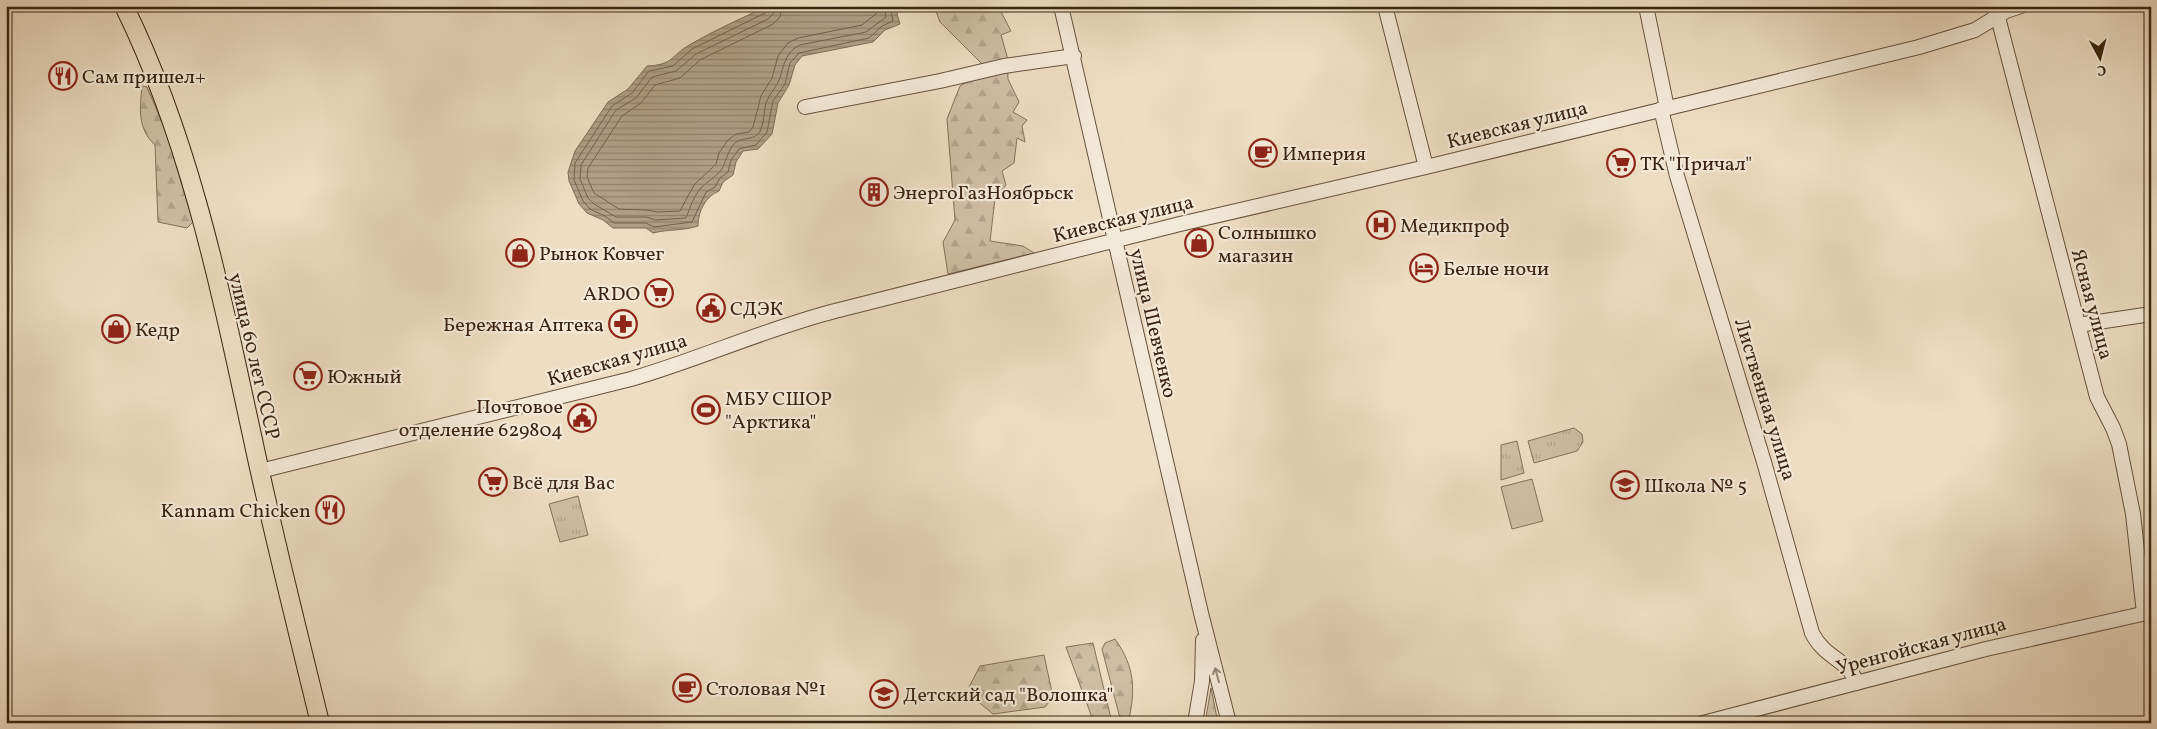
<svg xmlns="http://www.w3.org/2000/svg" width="2157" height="729" font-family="Vollkorn,serif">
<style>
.grass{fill:#cebea4;stroke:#84715a}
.forest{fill:url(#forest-firs);stroke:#84715a}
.park{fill:url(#park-tufts);stroke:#84715a}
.water{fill:url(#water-rules);stroke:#806d57}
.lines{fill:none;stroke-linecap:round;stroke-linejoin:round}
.shore{stroke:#74614c;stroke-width:1}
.minor-casing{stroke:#66523d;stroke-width:16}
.major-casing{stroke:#392411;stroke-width:20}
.minor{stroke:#f3e9d7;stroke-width:14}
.major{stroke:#edddc2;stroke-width:18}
.oneway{stroke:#968674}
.labels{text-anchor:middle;stroke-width:4.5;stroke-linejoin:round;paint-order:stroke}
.poi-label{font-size:20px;fill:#392411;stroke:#f3e9d7;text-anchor:start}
.street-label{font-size:20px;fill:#392411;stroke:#f3e9d7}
</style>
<defs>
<pattern id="forest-firs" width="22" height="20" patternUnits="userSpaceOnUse" patternTransform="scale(1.25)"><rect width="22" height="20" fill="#cebea4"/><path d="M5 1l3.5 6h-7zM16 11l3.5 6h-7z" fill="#b2a38c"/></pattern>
<pattern id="park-tufts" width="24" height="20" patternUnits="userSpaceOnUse" patternTransform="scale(1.25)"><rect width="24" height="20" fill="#cebea4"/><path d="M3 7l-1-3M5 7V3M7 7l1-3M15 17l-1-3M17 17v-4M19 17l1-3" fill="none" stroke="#b2a38c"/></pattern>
<pattern id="water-rules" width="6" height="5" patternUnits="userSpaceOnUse" patternTransform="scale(1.25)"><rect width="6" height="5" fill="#b09e86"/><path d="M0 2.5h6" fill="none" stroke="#90816c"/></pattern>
</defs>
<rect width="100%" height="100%" fill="#edddc2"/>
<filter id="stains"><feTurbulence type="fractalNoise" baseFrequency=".004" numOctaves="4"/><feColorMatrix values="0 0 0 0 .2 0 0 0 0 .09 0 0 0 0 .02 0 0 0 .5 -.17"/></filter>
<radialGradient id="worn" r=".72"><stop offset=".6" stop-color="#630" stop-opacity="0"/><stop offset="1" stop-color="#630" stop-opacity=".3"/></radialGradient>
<path class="grass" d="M1532 479 1543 521 1512 529 1501 487Z"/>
<path class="forest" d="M934 6H998L1011 31 1001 35 1007 56 1008 79 1019 102 1013 112 1027 120 1022 126 1025 142 1017 138 1014 163 1002 171 1006 185 995 199 990 241 1023 246 1034 253 948 274 943 242 955 220 947 119 960 86 988 70 940 22Z
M142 86 147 87 167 134 193 222 187 228 158 222 155 145C137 128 140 109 142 86Z
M1115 639C1135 667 1136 690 1128 723L1121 722 1102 649 1105 643Z
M1093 643 1112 723H1094L1066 647Z
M1044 655 1053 697 1045 707 993 714 975 699 969 687 980 666Z
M1211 688 1218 723H1205Z"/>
<path class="park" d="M1574 428 1582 434 1583 442 1577 451 1534 463 1528 441Z
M1517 441 1524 473 1501 480V445Z
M578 496 588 535 560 542 549 504Z"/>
<path class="water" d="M768 6H895L900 24 885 30 873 42 802 56 795 65 789 85 778 103 772 134 758 149 743 151 736 162 733 175 723 182 719 191C706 196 698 211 698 226 683 231 668 229 653 233L646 228H613L603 220 587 213 579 204 569 181 568 172 575 151 608 102 628 89 647 66C674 65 671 55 691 44 715 30 742 18 768 6Z"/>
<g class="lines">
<path class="shore" d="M768 6 765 13 692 49 673 66 649 71 632 93 612 106 575 163 574 180 583 201 590 209 605 216 614 223H646L654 227 692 222 706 192 715 187 720 178 728 172 731 160 739 149 756 145 767 132 773 101 785 84 790 63 799 53 869 38 882 26 893 21 890 6
M775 6 773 14 768 19 696 54 676 71 652 77 636 98 616 110 581 165 580 179 588 198 594 204 616 217H647L655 220 686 218C690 208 694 195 702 187 708 181 719 175 723 167 727 158 728 150 735 143 743 136 756 142 761 129 764 122 764 111 766 103 769 94 776 88 779 80 784 66 785 52 800 45L866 32 886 17 884 6
M782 6 780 17 773 24 700 60 680 78 655 85 641 103 622 116 588 168 587 177 594 193 619 209 647 210 657 212 680 211 694 185 716 164 719 153 728 140 736 134 749 132 753 127 761 96 772 78 778 56 788 43 798 38 862 25 877 13V6"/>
<defs>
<path id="minor" d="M1061 6 1201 613 1229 723
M1385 6 1426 167
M1646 6 1667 108
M1995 6 2097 397 2113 428 2119 444 2133 514 2144 613
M805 107 940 81 1004 66 1074 56
M1661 109 1677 176 1764 462 1812 633C1825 659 1848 659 1857 683
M2078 325 2151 314
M260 471 631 379C700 359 765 329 835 311L1180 224 1426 167 1919 47 1975 30 2006 11 2021 6
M1195 723 1202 681 1203 640
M1703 723 1986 649 2151 612"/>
<path id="major" d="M124 6C191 142 221 293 253 440 273 534 297 628 320 723"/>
</defs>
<use href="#minor" class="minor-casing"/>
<use href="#major" class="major-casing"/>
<use href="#minor" class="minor"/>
<use href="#major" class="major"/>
</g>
<defs><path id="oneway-shaft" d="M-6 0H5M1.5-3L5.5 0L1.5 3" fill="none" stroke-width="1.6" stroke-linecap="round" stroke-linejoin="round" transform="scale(1.25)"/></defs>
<use class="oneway" href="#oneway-shaft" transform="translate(1217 675) rotate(-105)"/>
<defs>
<symbol id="restaurant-ring" viewBox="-11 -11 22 22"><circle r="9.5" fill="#f3e9d7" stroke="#8f2418" stroke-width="1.5"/><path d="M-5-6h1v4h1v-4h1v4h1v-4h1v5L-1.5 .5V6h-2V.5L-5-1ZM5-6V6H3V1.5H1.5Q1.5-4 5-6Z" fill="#8f2418"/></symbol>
<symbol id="cafe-ring" viewBox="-11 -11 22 22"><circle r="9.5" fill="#f3e9d7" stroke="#8f2418" stroke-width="1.5"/><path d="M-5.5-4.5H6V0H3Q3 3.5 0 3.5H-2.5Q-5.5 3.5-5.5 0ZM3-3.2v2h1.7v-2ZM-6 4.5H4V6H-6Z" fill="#8f2418"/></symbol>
<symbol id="supermarket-ring" viewBox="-11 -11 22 22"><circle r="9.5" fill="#f3e9d7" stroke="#8f2418" stroke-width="1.5"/><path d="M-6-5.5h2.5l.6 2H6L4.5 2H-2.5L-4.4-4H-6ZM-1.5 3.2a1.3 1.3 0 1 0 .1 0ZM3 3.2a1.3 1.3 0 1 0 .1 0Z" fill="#8f2418"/></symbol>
<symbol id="building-ring" viewBox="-11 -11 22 22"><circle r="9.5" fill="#f3e9d7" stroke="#8f2418" stroke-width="1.5"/><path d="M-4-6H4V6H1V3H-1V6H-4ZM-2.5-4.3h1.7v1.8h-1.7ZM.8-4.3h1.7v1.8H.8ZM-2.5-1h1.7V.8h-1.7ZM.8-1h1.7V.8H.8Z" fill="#8f2418"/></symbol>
<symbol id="hospital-ring" viewBox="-11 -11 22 22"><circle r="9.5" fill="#f3e9d7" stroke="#8f2418" stroke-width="1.5"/><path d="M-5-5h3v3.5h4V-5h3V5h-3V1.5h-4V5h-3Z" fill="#8f2418"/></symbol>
<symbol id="shop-ring" viewBox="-11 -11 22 22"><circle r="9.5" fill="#f3e9d7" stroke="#8f2418" stroke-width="1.5"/><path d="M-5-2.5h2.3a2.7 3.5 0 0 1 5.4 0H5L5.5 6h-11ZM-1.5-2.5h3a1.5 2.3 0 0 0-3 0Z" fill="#8f2418"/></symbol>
<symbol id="hotel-ring" viewBox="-11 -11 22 22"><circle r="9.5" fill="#f3e9d7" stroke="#8f2418" stroke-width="1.5"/><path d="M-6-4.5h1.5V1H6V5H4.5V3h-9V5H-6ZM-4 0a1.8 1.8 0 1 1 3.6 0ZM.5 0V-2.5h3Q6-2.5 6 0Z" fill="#8f2418"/></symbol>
<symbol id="civic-ring" viewBox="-11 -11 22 22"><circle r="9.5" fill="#f3e9d7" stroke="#8f2418" stroke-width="1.5"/><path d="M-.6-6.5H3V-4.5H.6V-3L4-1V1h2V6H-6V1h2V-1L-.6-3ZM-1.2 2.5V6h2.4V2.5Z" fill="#8f2418"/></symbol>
<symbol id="pharmacy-ring" viewBox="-11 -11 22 22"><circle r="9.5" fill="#f3e9d7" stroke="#8f2418" stroke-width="1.5"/><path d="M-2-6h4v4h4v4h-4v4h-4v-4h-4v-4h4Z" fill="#8f2418"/></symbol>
<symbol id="stadium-ring" viewBox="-11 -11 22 22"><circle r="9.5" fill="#f3e9d7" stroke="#8f2418" stroke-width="1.5"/><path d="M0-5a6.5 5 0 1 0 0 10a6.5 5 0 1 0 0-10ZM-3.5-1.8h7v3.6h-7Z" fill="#8f2418"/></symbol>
<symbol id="school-ring" viewBox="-11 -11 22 22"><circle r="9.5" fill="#f3e9d7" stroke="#8f2418" stroke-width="1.5"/><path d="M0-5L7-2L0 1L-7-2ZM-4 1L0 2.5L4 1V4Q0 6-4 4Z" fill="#8f2418"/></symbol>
</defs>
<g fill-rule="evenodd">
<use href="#restaurant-ring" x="47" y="60" width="32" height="32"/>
<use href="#cafe-ring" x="1247" y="137" width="32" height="32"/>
<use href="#supermarket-ring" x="1605" y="147" width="32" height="32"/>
<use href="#building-ring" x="858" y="176" width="32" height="32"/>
<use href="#hospital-ring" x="1365" y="209" width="32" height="32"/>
<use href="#shop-ring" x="1183" y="227" width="32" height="32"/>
<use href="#shop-ring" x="504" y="237" width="32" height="32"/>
<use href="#hotel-ring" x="1408" y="252" width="32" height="32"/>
<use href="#supermarket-ring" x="643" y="277" width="32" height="32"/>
<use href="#civic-ring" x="695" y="292" width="32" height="32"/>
<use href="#pharmacy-ring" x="607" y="308" width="32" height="32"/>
<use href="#shop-ring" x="100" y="313" width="32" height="32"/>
<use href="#supermarket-ring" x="292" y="360" width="32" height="32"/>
<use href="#stadium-ring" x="690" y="394" width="32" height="32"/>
<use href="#civic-ring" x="566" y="402" width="32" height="32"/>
<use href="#supermarket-ring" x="477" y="466" width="32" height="32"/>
<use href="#school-ring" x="1609" y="469" width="32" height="32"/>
<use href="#restaurant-ring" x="314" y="494" width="32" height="32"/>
<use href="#cafe-ring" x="671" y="672" width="32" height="32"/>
<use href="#school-ring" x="868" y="678" width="32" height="32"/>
</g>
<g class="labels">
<g class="poi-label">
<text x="82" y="83">Сам пришел+</text>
<text x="1282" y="160">Империя</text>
<text x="1640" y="170">ТК "Причал"</text>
<text x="893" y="199">ЭнергоГазНоябрьск</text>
<text x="1400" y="232">Медикпроф</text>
<text x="1218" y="239">Солнышко<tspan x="1218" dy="23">магазин</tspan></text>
<text x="539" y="260">Рынок Ковчег</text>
<text x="1443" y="275">Белые ночи</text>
<text x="640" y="300" text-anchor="end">ARDO</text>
<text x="730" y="315">СДЭК</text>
<text x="604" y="331" text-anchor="end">Бережная Аптека</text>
<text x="135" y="336">Кедр</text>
<text x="327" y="383">Южный</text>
<text x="725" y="405">МБУ СШОР<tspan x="725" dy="23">"Арктика"</tspan></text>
<text x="563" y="413" text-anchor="end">Почтовое<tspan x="563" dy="23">отделение 629804</tspan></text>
<text x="512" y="489">Всё для Вас</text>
<text x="1644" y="492">Школа № 5</text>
<text x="311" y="517" text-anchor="end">Kannam Chicken</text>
<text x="706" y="695">Столовая №1</text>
<text x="903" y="701">Детский сад "Волошка"</text>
</g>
<g class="street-label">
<text transform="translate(1517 124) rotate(-14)" y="7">Киевская улица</text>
<text transform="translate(1123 218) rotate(-14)" y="7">Киевская улица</text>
<text transform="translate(2093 304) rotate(75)" y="7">Ясная улица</text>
<text transform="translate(1154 323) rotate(77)" y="7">улица Шевченко</text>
<text transform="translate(255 356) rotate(77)" y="7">улица 60 лет СССР</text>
<text transform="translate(617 359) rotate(-16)" y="7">Киевская улица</text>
<text transform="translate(1766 399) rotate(73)" y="7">Лиственная улица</text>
<text transform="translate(1921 645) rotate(-15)" y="7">Уренгойская улица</text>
</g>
</g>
<rect width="2157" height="729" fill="none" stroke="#edddc2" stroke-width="25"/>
<rect x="8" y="8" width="2142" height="714" fill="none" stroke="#392411" stroke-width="2.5"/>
<rect x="12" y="12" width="2132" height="704" fill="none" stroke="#392411"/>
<g transform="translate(2100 58) rotate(173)" stroke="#f3e9d7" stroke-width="4" paint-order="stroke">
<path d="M0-4L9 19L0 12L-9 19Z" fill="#392411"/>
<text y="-8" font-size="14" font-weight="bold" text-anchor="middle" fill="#392411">С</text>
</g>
<rect width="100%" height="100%" filter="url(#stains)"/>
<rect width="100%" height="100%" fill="url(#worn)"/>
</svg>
